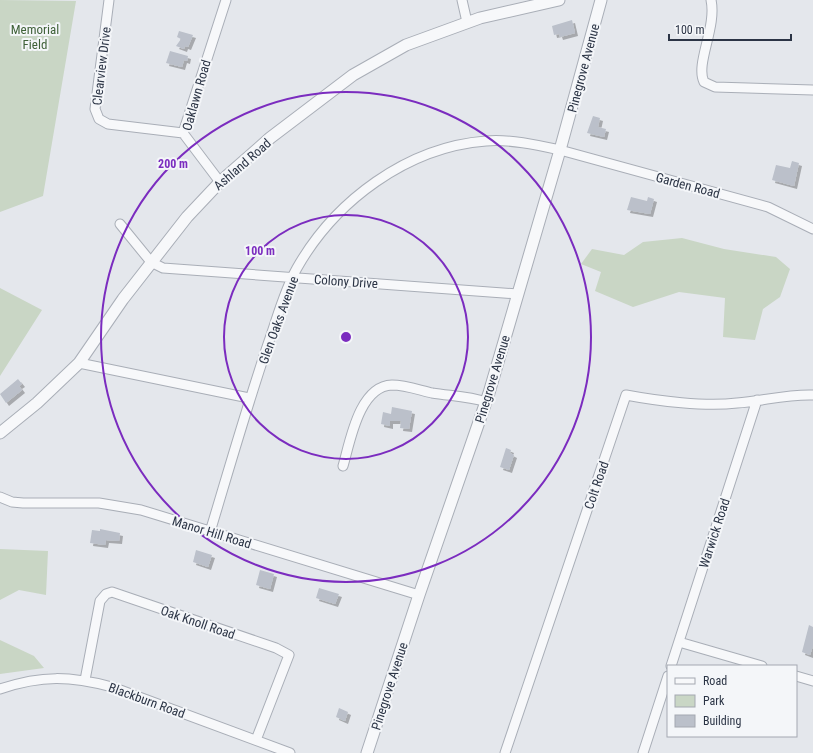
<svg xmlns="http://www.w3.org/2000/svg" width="813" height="753" font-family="'Roboto Condensed',sans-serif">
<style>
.green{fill:#c9d6c5}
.building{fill:#bbc0ca;filter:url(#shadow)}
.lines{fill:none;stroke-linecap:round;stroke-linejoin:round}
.minor-casing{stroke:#a9aeb7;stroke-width:11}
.tertiary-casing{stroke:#a9aeb7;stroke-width:13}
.minor{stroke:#f7f8fa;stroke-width:9}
.tertiary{stroke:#f7f8fa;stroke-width:11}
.ring{fill:none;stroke:#7b2cbf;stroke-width:2}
.labels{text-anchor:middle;stroke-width:4;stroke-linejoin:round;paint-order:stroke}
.park-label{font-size:13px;fill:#3f6138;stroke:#f4f6f9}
.street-label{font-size:13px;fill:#2b3445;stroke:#f4f6f9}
.centre{fill:#7b2cbf;stroke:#f4f6f9;stroke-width:2}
.ring-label{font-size:12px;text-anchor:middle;font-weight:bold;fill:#7b2cbf;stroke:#f4f6f9;stroke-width:4;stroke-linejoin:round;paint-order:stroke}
</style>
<defs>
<filter id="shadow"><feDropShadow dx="3" dy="3" stdDeviation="0" flood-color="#0004"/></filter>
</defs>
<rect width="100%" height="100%" fill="#e4e7ec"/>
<path class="green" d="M0 0 76 1 43 196 0 212Z
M682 238 724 249 776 257 790 269 780 297 763 309 755 340 723 337 725 298 679 292 633 307 595 291 601 272 581 264 592 249 624 255 643 242Z
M0 288 42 310 0 376Z
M0 549 48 551 46 595 19 590 0 600Z
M0 640 34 656 44 668 0 674Z"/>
<path class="building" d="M572 20 575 33 560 37 559 34 554 35 552 26Z
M179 31 193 35 188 47 185 46 184 49 176 46 181 39 177 37Z
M170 51 188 56 187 61 184 60 182 67 166 63Z
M593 116 600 118 598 127 606 129 604 137 587 133Z
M792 161 799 163 794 186 772 180 776 165 790 168Z
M631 197 647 201 648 197 654 199 650 214 627 210Z
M18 379 22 384 19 386 22 390 6 403 0 394Z
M392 407 412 411 409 429 400 428 401 421H390V426L381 424 383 412 391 414Z
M506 448 511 450 510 453 514 455 509 470 500 467Z
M100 529 120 533 119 541 106 540 105 545 90 543 92 530 100 531Z
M196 550 212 555 208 567 193 562Z
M260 570 274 574 270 589 256 585Z
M319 588 339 594 335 604 316 598Z
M809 625 813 627V646L810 655 802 652Z
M339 708 348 712 345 721 336 717Z"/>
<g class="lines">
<defs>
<path id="minor" d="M109 0 95 109 99 119 108 124 183 133
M462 0 467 22
M711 0C717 27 695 64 704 82L715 87 813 90
M183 133 226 0
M183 133 220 182
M120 224 151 262 163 268 518 294
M79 363 249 398
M343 466C350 442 359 386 392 385 405 385 419 390 432 393 450 396 468 396 486 402
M0 497 12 502 23 503H99L141 510 419 595
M210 532C229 469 247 406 268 344 277 319 284 291 297 268 335 201 407 147 486 141 510 139 537 145 560 150L768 207 813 229
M679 642 762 666
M671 666 757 400
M796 676 813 681
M85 680 100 601 106 594 112 592 276 648 289 655 256 740
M0 689C42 675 70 676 112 687L290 753
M505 753 626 395C658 401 705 407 737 403 763 401 787 394 813 395
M643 753 668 676"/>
<path id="tertiary" d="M0 433 37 403 79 363 123 299 187 217 220 182 270 138 353 75 406 45 480 18 559 0
M367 753 419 595 489 393 560 150 601 0"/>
</defs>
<use href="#minor" class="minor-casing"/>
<use href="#tertiary" class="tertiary-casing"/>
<use href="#minor" class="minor"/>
<use href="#tertiary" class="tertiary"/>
</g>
<g class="ring">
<circle cx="346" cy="337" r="122"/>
<circle cx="346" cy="337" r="245"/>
</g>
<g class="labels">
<g class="park-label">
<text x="35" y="34">Memorial<tspan x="35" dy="15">Field</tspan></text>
</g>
<g class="street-label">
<text transform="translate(101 66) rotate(-83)" y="5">Clearview Drive</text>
<text transform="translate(583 68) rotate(-75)" y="5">Pinegrove Avenue</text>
<text transform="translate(196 95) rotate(-74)" y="5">Oaklawn Road</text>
<text transform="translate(242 164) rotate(-41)" y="5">Ashland Road</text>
<text transform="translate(688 185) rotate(15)" y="5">Garden Road</text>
<text transform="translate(346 281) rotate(4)" y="5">Colony Drive</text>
<text transform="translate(278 320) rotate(-70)" y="5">Glen Oaks Avenue</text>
<text transform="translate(492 379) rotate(-73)" y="5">Pinegrove Avenue</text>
<text transform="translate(596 485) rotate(-71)" y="5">Colt Road</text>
<text transform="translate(212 532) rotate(17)" y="5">Manor Hill Road</text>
<text transform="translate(714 533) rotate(-72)" y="5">Warwick Road</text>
<text transform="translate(198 622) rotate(19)" y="5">Oak Knoll Road</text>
<text transform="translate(389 686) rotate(-72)" y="5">Pinegrove Avenue</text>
<text transform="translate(147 700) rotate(20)" y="5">Blackburn Road</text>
</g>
</g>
<circle cx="346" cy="337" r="6" class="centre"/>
<g class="ring-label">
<text x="173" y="168">200 m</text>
<text x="260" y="255">100 m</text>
</g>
<rect x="667" y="665" width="130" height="72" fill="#f4f6f9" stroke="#a4a8b1"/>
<rect x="675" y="678" width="20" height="6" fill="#f7f8fa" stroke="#a4a8b1"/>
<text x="703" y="685" font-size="12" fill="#2b3445">Road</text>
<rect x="675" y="695" width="20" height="12" fill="#c9d6c5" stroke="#a4a8b1"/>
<text x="703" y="705" font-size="12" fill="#2b3445">Park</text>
<rect x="675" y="715" width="20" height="12" fill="#bbc0ca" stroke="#a4a8b1"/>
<text x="703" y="725" font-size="12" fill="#2b3445">Building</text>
<path d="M669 34v6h122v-6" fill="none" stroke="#2b3445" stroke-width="2"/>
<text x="675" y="34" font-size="12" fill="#2b3445" stroke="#f4f6f9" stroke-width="3" paint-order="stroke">100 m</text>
</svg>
